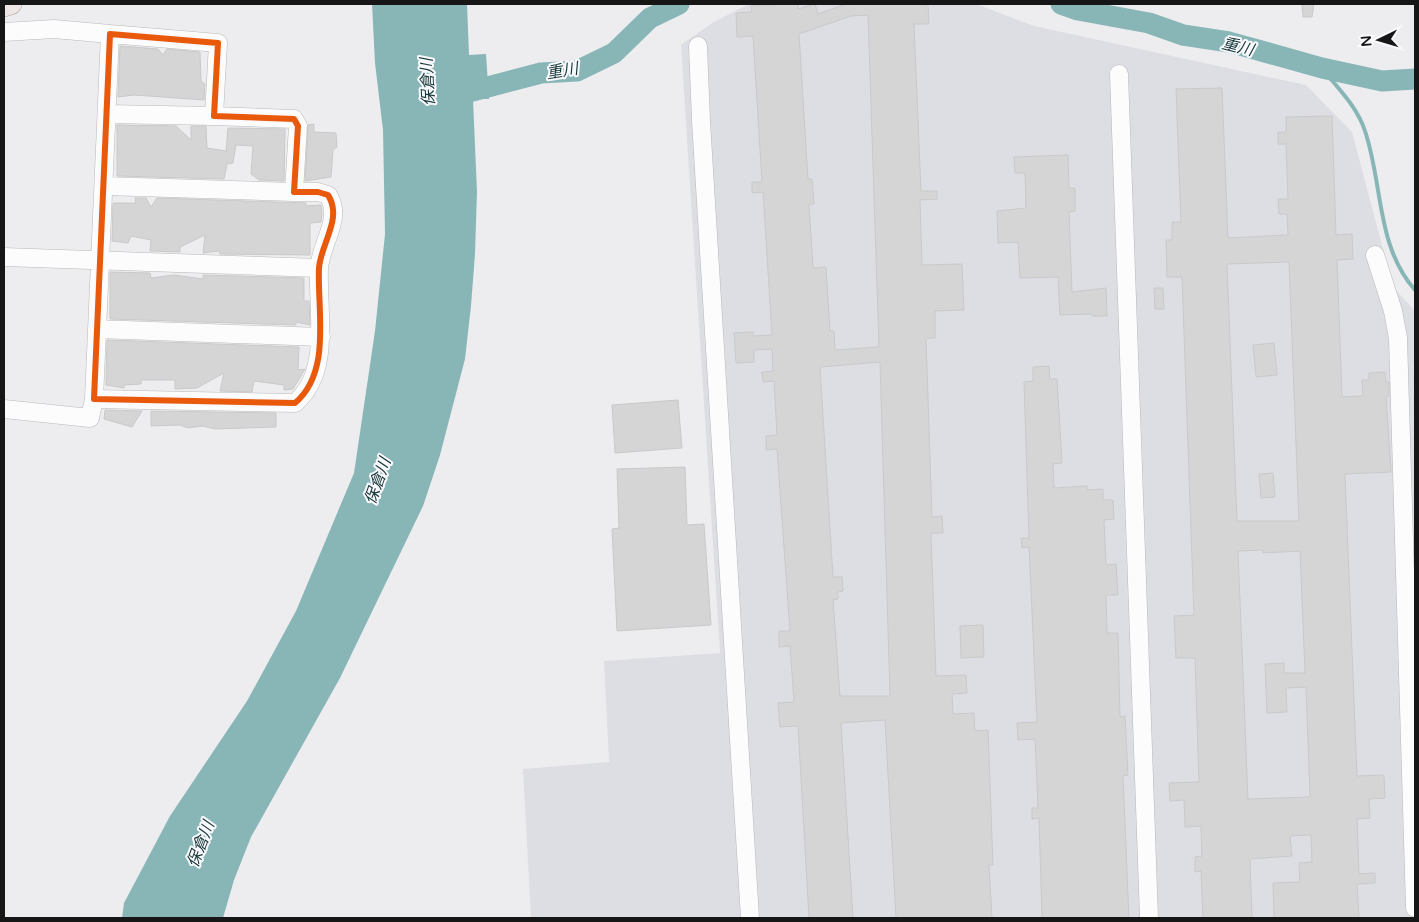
<svg xmlns="http://www.w3.org/2000/svg" width="1419" height="922" font-family="'Varela Round','Noto Sans JP',sans-serif">
<style>
.built{fill:#dddde4}
.water{fill:#88b6b7}
.lines{fill:none;stroke-linecap:round;stroke-linejoin:round}
.stream{stroke:#88b6b7;stroke-width:4}
.river{stroke:#88b6b7;stroke-width:21}
.building{fill:#d6d5d6;stroke:#cac9ca;fill-rule:evenodd}
.minor-casing{stroke:#b9b9bb;stroke-width:19}
.major-casing{stroke:#afa3a2;stroke-width:22}
.minor{stroke:#fcfcfd;stroke-width:18}
.major{stroke:#ede6e5;stroke-width:21}
.cycleway-casing{stroke:#f9f9fe;stroke-width:9}
.cycleway{stroke:#e8590c;stroke-width:6}
.labels{text-anchor:middle;stroke-width:4;stroke-linejoin:round;paint-order:stroke}
.water-label{font-size:16px;font-style:italic;fill:#163737;stroke:#f9f9fe}
</style>
<rect width="100%" height="100%" fill="#ededf0"/>
<path class="built" d="M749 4H976L1034 26 1306 85 1352 132 1393 287 1415 311V918H531L523 769 609 762 604 661 720 653 681 45 712 23Z"/>
<path class="water" d="M372 4H467L469 55 486 54 489 99H473L477 192 475 254 471 306 465 359 440 455 423 506 340 678 251 837 234 880 223 918H122L124 903 170 816 247 701 296 611 354 473 375 331 385 234 383 130 375 63Z"/>
<g class="lines">
<path class="stream" d="M1322 68C1338 89 1357 106 1365 131 1383 184 1376 246 1415 290"/>
<path class="river" d="M1061 4 1078 10 1149 23 1183 35 1229 42 1322 68 1382 81 1415 79
M461 94 541 73 577 71 614 53 650 18 679 4"/>
</g>
<path class="building" d="M782 4H798V9L815 4 818 14 846 4H928L929 24H914L921 191H937V199L920 200 922 265 962 264 964 310 935 311V338H926L932 517 942 516 943 533H931L936 676 966 675 967 693 952 694 953 714 974 713 975 731 988 730 993 865H989L992 918H896L885 720 841 723 853 918H809L798 726 780 727 778 703 794 702 790 646 779 647V631H790L777 449 766 450V436L777 435 774 381 763 382 762 372 773 371 772 349 754 350V362L736 363 734 333 753 332V336L772 335 763 192 752 193V182H762L753 36 737 37 736 13 752 12 751 6ZM868 15 879 347 835 350 834 331H830L826 267 813 268 809 204H814L812 179H808L799 34 851 16ZM880 362 890 696H840L833 600 838 599V592L843 591 842 577H833L820 367Z
M1302 4H1314L1312 17H1303Z
M120 46 158 49 163 55 167 49 200 52 201 81 205 84 204 100 134 95 118 97Z
M1222 88 1228 238 1288 235 1287 214H1279L1278 199H1288L1286 144H1278V132H1286V117L1332 116 1336 235 1352 234 1353 259 1337 260 1342 397 1363 396 1362 380H1369V373L1385 372 1386 382H1389V396L1386 397 1391 472 1345 474 1357 776 1384 775 1385 798 1369 799 1370 818 1357 819 1359 874 1375 873V883L1357 884 1359 918H1274L1273 883 1300 882 1299 863 1312 862 1311 835 1290 836 1292 856 1250 859 1252 918H1203L1201 871 1195 872V857L1202 856 1201 826 1185 827 1184 800 1170 801 1169 783 1199 782 1195 658H1176L1174 616 1194 615 1182 277H1167L1166 240H1172V222H1181L1176 89ZM1289 262 1299 521H1237L1227 264ZM1263 550V553L1300 551 1305 673H1284V663L1265 664 1267 713 1287 712 1286 688 1306 687 1310 797 1248 799 1238 551Z
M314 124V132L336 133 337 147 333 150 331 177 305 181 308 125Z
M117 125 176 126 191 140V126H206L207 148 226 151 228 128 285 129 284 181 259 180 251 174 253 146 236 145 233 163 227 164 224 179 117 176Z
M1068 155 1069 188H1075V211L1069 212 1072 292 1106 288 1107 316H1093L1092 314 1060 315 1058 277 1020 278 1018 242 998 243 997 211 1026 208 1025 173H1015L1014 157Z
M135 198H146L151 207 157 198 306 203V206L321 205 322 213 321 222 310 223V255L220 254 219 251 203 253 205 235 180 247V252L150 251 151 240 131 236 128 243 112 241 113 203H136Z
M110 272 150 273 151 278 174 275 203 279V275L304 278V301H309L310 325 296 322V325L110 319Z
M1154 288H1163L1164 309H1155Z
M107 340 299 347 298 370 305 369 293 389 284 390V385L254 381 252 392 220 391 224 373 197 388 175 389V380H141V384L124 385V388L106 385Z
M1274 343 1277 375 1256 377 1253 345Z
M1049 366 1050 379H1057L1062 463 1053 464 1054 488 1087 486 1088 490 1103 489V500H1113L1114 519 1104 520 1106 565 1116 564 1118 595H1106L1107 633H1118L1120 717 1125 716 1128 775 1123 776 1129 918H1042L1039 818 1032 819V808H1038L1035 739 1018 740 1017 723 1037 722 1029 547 1022 548 1021 538H1029L1024 382 1033 381V367Z
M678 400 682 448 615 453 612 405Z
M105 410 142 411 132 427 104 419Z
M151 411 276 413V427L215 429 203 426 188 428 180 425 151 426Z
M685 467 687 525 704 524 711 625 617 631 612 529 619 528 617 469Z
M1273 473 1275 497 1261 498 1259 474Z
M983 625 984 657 961 658 960 626Z"/>
<g class="lines">
<defs>
<path id="minor" d="M4 32 54 29 110 34
M110 34 218 43 214 116 294 119 298 126 294 192H318L328 195C343 218 321 243 319 268 317 310 332 372 295 403L94 399Z
M698 46 701 121 750 918
M1119 74 1149 918
M107 114 214 116
M105 186 294 192
M1375 255 1393 311 1398 338 1415 908
M4 257 319 268
M97 329 321 337
M4 409 90 418 94 399"/>
<path id="major" d="M4 6 11 4"/>
</defs>
<use href="#minor" class="minor-casing"/>
<use href="#major" class="major-casing"/>
<use href="#minor" class="minor"/>
<use href="#major" class="major"/>
<defs>
<path id="cycleway" d="M110 34 218 43 214 116 294 119 298 126 294 192H318L328 195C343 218 321 243 319 268 317 310 332 372 295 403L94 399Z"/>
</defs>
<use href="#cycleway" class="cycleway-casing"/>
<use href="#cycleway" class="cycleway"/>
</g>
<g class="labels">
<g class="water-label">
<text transform="translate(1238 46) rotate(14)" y="6">重川</text>
<text transform="translate(562 70) rotate(-9)" y="6">重川</text>
<text transform="translate(427 82) rotate(-93)" y="6">保倉川</text>
<text transform="translate(377 481) rotate(-70)" y="6">保倉川</text>
<text transform="translate(200 844) rotate(-69)" y="6">保倉川</text>
</g>
</g>
<rect width="1419" height="922" fill="none" stroke="#161617" stroke-width="10"/>
<g transform="translate(1379 40) rotate(265)" stroke="#f9f9fe" stroke-width="4" paint-order="stroke">
<path d="M0-4L9 19L0 12L-9 19Z" fill="#161617"/>
<text y="-8" font-size="14" font-weight="bold" text-anchor="middle" fill="#161617">N</text>
</g>
</svg>
